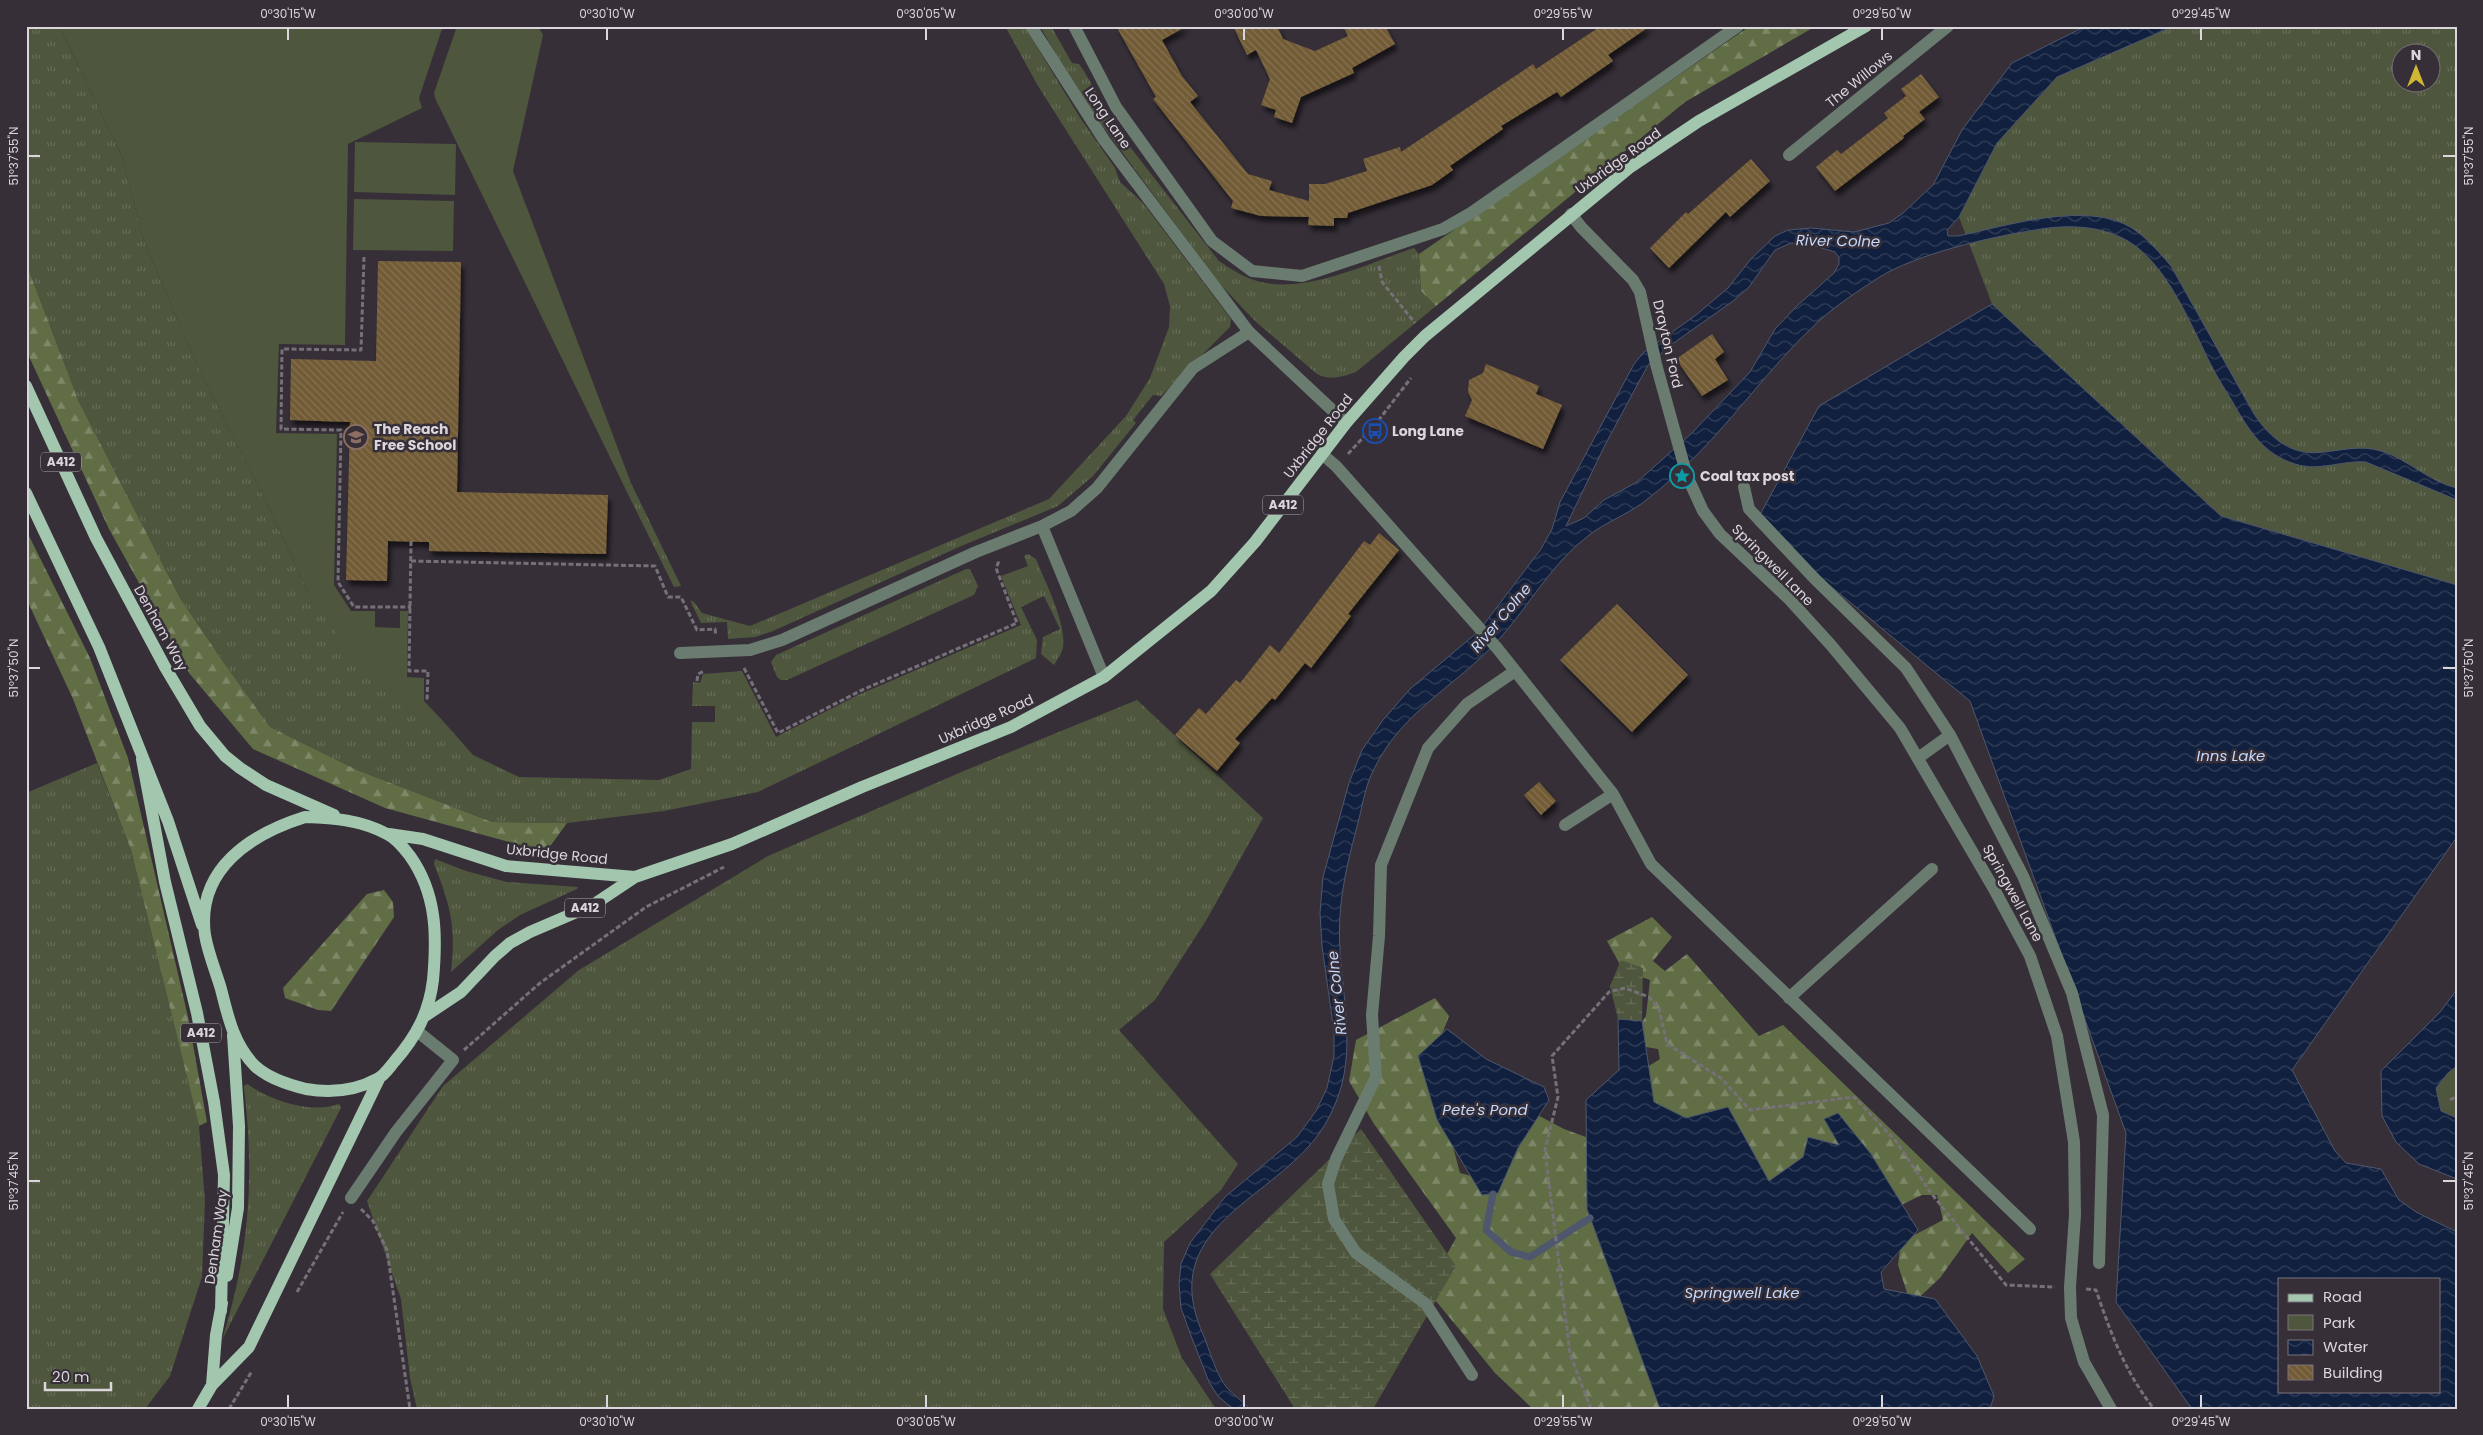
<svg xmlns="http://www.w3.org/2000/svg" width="2483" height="1435" font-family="Poppins,sans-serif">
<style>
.grass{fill:url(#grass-tufts);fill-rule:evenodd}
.forest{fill:url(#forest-firs)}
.wetland{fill:url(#wetland-marsh)}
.park{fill:#4e563d}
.water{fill:url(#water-waves);stroke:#4e576d;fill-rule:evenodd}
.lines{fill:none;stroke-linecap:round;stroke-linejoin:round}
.stream{stroke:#4e576d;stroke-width:7}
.building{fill:url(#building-back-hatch);filter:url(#shadow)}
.path{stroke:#767078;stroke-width:3;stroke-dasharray:5 2.5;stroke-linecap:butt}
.minor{stroke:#6a7c70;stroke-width:12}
.major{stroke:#a2c6ae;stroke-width:12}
.ticks{fill:none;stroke:#dbd6dc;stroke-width:2}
.labels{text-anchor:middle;stroke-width:5;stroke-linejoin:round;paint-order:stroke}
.shield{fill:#362f38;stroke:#aaa4ab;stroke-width:1}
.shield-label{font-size:12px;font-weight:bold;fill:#dbd6dc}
.street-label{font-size:14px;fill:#dbd6dc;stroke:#362f38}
.poi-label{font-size:14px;font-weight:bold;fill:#dbd6dc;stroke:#362f38;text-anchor:start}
.water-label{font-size:15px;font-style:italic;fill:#c5d8fd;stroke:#362f38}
.neatline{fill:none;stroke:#dbd6dc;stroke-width:2}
.ticks-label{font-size:12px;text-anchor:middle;fill:#dbd6dc}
</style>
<defs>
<pattern id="grass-tufts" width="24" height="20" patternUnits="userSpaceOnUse" patternTransform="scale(1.25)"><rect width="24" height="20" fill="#4e563d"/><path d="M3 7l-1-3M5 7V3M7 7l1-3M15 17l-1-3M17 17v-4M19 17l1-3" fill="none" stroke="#676e58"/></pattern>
<pattern id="forest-firs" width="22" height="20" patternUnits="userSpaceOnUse" patternTransform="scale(1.25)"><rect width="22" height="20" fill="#606d45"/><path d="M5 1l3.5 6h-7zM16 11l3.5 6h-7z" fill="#7e8868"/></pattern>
<pattern id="wetland-marsh" width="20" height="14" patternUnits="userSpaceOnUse" patternTransform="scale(1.25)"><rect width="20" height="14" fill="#4e563d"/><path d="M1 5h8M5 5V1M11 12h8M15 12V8" fill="none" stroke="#676e58"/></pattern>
<pattern id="water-waves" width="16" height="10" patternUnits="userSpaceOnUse" patternTransform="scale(1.25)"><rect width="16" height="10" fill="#11203e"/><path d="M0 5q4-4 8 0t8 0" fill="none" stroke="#334059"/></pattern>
<pattern id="building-back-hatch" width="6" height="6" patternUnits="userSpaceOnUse" patternTransform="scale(1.25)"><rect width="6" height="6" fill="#725b36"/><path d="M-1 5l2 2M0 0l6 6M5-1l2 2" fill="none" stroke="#867252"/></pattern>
<filter id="shadow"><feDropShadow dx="3" dy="5.5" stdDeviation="2.5" flood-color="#0009"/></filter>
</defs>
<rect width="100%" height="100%" fill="#362f38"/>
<path class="grass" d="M26 26H59L121 154 144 241 197 365 270 510 308 592 431 731 443 721 473 755 519 777 659 780 691 769 692 722H715V706H692L693 682 700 683 703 674 742 671 776 737 858 695 1021 625 1001 576 1028 566 1024 556 1028 554 1036 559C1045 582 1067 624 1063 648 1061 654 1057 660 1054 665L1041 654 1043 637 1060 629 1044 596 1021 607 1037 640 1036 658 758 792 664 811 567 823 492 822 357 770 270 727 224 663 180 598 79 402 26 263Z
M1005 26H1024L1081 119 1115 168 1120 182 1143 203 1231 319 1230 327 1161 396 1153 395 1133 420 1136 423 1093 476 1058 506 959 547 773 631 755 637 728 639 727 622 701 623 690 600 694 602 702 613 750 626 1049 499 1126 416 1150 378 1169 327 1170 306 1164 284 1038 86Z
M1040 26H1051L1072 63 1079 64 1084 71 1120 134 1219 261C1231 269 1243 277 1257 281 1304 295 1369 263 1414 248L1419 254 1421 291 1436 306 1356 372C1342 377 1330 381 1317 374L1255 321 1218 282 1074 87Z
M2174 26H2457V585L2221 516 1992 304 1959 217 1997 143 2057 77ZM2400 52H2430V82H2400Z
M631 483 681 586 674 587 624 486Z
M966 569H970L978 586 974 595 787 680H781L777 677 771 662 776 655Z
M1137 700 1263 818 1207 919 1155 1000 1119 1030 1238 1164 1221 1190 1164 1242 1163 1309 1182 1358 1216 1409H417L410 1378 401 1299 367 1201 443 1086 579 970 768 856 966 770Z
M97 763 131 850 199 1126 205 1201 202 1277 170 1376 145 1409H26V793Z
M435 859 466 871 507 882 578 887 577 889 520 915 498 930 451 972C456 926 451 907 434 864Z
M247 1084C272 1101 310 1114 339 1104L341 1108 222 1340C249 1254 255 1178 244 1088V1086Z"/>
<path class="forest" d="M1750 26H1816L1685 102 1436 306 1421 291 1419 254Z
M26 263 79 402 180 598 224 663 270 727 357 770 492 822 567 823 546 852 385 808 253 749 189 673 109 529 26 350Z
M26 530 90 658 128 758 188 1017 207 1122 199 1126 131 850 73 699 26 598Z
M384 890 393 902 394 917 331 1011 318 1010 285 998 283 988 367 894Z
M1652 917 1672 937 1653 961 1665 971 1687 954 1759 1036 1783 1025 2025 1259 2008 1273 1972 1233 1940 1278 1911 1305 1898 1265 1901 1242 1943 1220 1937 1195H1922L1897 1207 1767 1188 1653 1112 1636 1074 1660 1059 1658 1049 1646 1047 1634 1034 1646 1016 1650 980 1623 970 1607 941Z
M1435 998 1449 1016 1431 1064 1460 1173 1494 1182 1530 1111 1564 1129 1594 1140 1694 1409H1533L1495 1373 1427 1290 1456 1238 1374 1124 1349 1081 1356 1040Z"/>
<path class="wetland" d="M1621 960 1643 968 1642 1021 1618 1019 1610 986Z
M1361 1129 1456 1266 1373 1409H1295L1210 1274Z"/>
<path class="park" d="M59 26H443L419 98 422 108 348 144 345 345 279 344 276 433 337 434 334 585 351 611H375V627L400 628V611H408L407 677 424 678V701L443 721 431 732 343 643 308 592 270 510 197 365 144 241 121 154Z
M457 26H538L543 35 513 171 631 483 624 486 435 98 434 93Z
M355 142 456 144 455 195 354 192Z
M354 199 454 201 453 251 353 250Z
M2457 1029V1150L2418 1071Z"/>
<path class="water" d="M2086 26H2174L2057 77 1997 143 1959 217 1947 230 1948 236H1958C2006 226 2087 200 2132 228 2147 238 2159 252 2171 266L2254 414C2270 438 2292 457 2324 452 2343 450 2361 445 2381 451 2408 459 2429 482 2457 488V500L2366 462C2342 460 2319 472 2295 464 2263 454 2248 429 2232 401 2225 389 2217 377 2211 365 2192 327 2170 271 2134 245 2106 225 2068 224 2035 230 1990 237 1916 254 1878 278 1858 291 1838 304 1820 320 1769 366 1731 425 1680 471 1668 483 1654 494 1641 504 1624 516 1604 523 1588 536 1553 562 1530 604 1501 637 1459 685 1403 709 1374 769 1366 784 1363 802 1359 819 1347 864 1337 902 1340 950 1343 1001 1356 1053 1336 1102 1329 1119 1321 1133 1309 1146 1258 1204 1160 1233 1202 1332 1210 1350 1215 1373 1227 1388 1234 1395 1243 1402 1250 1409H1233L1218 1396 1209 1382 1190 1333 1181 1308 1179 1284 1181 1264 1190 1243 1225 1197 1297 1137 1316 1111 1327 1088 1334 1056V1031L1322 946 1320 913 1323 877 1349 783 1362 750 1383 720 1410 689 1479 631 1541 549 1552 529 1560 502 1634 364 1643 353 1696 315 1728 288 1751 259 1775 236 1788 230 1811 228 1854 232 1889 223 1903 213 1933 185 1962 130 2012 63ZM1791 243 1808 244 1835 252 1839 258V264L1834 273 1797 306 1775 329 1750 372 1692 433 1637 482 1604 500 1584 518 1566 526 1605 445 1648 365 1668 347 1733 301 1749 287 1775 250Z
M1992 304 2221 516 2457 585V837L2292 1070 2335 1151 2346 1163 2381 1169 2399 1200 2416 1212 2457 1232V1409H2192L2116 1302 2126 1133 1970 701 1755 524 1819 406ZM2279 1279H2439V1391H2279Z
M2457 989V1066L2448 1073 2436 1088 2441 1111 2457 1118V1179L2419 1164 2396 1142 2382 1116 2381 1071 2441 1011Z
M1618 1019 1642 1021 1654 1102 1686 1118 1728 1107 1769 1181 1803 1157 1808 1137 1839 1145 1824 1119 1838 1113 1871 1154 1918 1230 1881 1272 1884 1289 1935 1299 1977 1356 1994 1396 1990 1409H1660L1587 1209 1586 1100 1619 1070Z
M1447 1029 1486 1059 1544 1087 1549 1100 1518 1148 1498 1193 1482 1195 1437 1120 1418 1056Z"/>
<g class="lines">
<path class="stream" d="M1493 1194 1486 1230 1511 1252 1530 1257 1590 1218"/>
</g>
<path class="building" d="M1116 26H1187L1162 40 1182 76 1198 96 1190 102 1248 174 1272 181 1269 190 1309 201V184H1325L1367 171 1363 159 1400 147 1401 152 1533 64 1536 69 1601 26H1650L1608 55 1613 61 1561 97 1557 92 1501 126 1503 129 1450 166 1453 170 1432 185 1348 213 1347 218H1334V226L1308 225 1309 217 1261 216 1231 208 1233 201 1153 99 1156 97Z
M1233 26H1277L1283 39 1315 51 1348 36 1343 26H1385L1395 44 1352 68 1354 73 1301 97 1292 123 1274 117 1276 110 1261 105 1270 79 1256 50 1247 55Z
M1921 74 1939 97 1919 112 1925 119 1903 136 1904 138 1835 191 1816 167 1837 150 1841 154 1888 118 1884 113 1906 96 1901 89Z
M1751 159 1770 181 1730 217 1726 212 1669 268 1650 248 1686 212 1688 214Z
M378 261 461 262 457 492 608 495 606 554 429 551V542L388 541 387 581 346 580 350 422 290 420 291 359 376 361Z
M1712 334 1724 352 1715 359 1728 380 1702 396 1676 359Z
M1486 364 1539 386 1536 394 1562 405 1543 449 1465 416 1472 400 1468 392 1469 380 1483 373Z
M1379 533 1399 550 1348 614 1351 616 1311 668 1305 663 1275 700 1272 698 1235 739 1240 743 1217 771 1175 735 1199 708 1206 714 1236 680 1240 683 1270 645 1279 653 1364 541 1370 545Z
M1617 604 1688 675 1632 732 1560 660Z
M1539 782 1556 801 1541 815 1524 795Z"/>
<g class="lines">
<path class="path" d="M364 257 361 350 282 349 281 429 341 430 338 582 354 607H411
M1379 266 1382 282 1415 323
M1348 454 1378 421 1411 378
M411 541 409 671H428L427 702
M411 561 655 566 668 597H681L697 630 715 629 716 636
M744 668 778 733 862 690 1017 623 996 568 999 561
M697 681 698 674 704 671
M464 1050 540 983 646 907 724 867
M2450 1100 2457 1096
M361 1209 373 1221 387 1250 410 1409
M2086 1289 2096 1290C2111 1334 2125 1372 2154 1409
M297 1292 343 1212
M229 1409 252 1371
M1591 1409 1570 1354 1545 1150 1558 1097 1552 1056 1609 992 1625 988 1649 997 1659 1009 1667 1044 1721 1078 1750 1110 1854 1097 1895 1140 1931 1193 2006 1285 2055 1287"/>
<path class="minor" d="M1031 26 1104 140 1249 332 1346 423
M1074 26 1116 107 1212 241 1252 271 1302 276 1443 229 1471 213 1738 26
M1789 155 1948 26
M1571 214 1581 227 1633 280 1640 292 1656 364 1687 476 1703 511 1720 534 1789 599 1830 644 1900 728 1994 889 2030 956 2057 1036 2074 1142 2075 1215 2070 1287 2071 1318 2084 1362 2111 1409
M1322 454 1336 466 1497 648 1613 794 1651 864 2030 1229
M1744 487 1749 509 1814 578 1906 668 1950 735 2023 876 2072 993 2103 1115 2099 1263
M1042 526 1071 511 1097 488 1193 368 1249 332
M680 653 750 650 782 640 976 552 1042 526 1104 677
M1918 758 1950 735
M1565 825 1613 794
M1789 998 1932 869
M351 1198 396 1132 453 1060 417 1031
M1472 1375 1426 1304 1356 1253 1334 1219 1328 1184 1336 1159 1376 1077 1372 1015 1379 936 1381 865 1428 748 1467 704 1515 671"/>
<path class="major" d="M26 386 96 538 165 667 200 726 225 756 240 768 266 785 334 815
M26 493 99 647 168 821 202 925
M142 759 165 882 197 1013 214 1102 224 1175 221 1311
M305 817C334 818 361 820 387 834 396 838 404 848 410 856 437 894 437 936 433 980 429 1013 416 1037 394 1062 389 1068 384 1076 377 1079 355 1091 330 1093 306 1089 289 1085 268 1078 255 1066 234 1045 228 1017 221 989 216 972 208 953 205 935 196 869 251 834 305 817Z
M389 834 423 839 506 866 635 877
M425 1016 461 992 495 956 510 943 530 932 593 905 635 877 732 844 862 787 1011 727 1104 677 1211 591 1255 542 1346 423 1404 357 1425 336 1629 168 1699 121 1866 26
M227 1276 238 1208 239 1126 233 1035
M212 1385 216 1335 222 1303
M198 1409 212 1385 249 1347 379 1079"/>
</g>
<path class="ticks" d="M288 28V40M607 28V40M926 28V40M1244 28V40M1563 28V40M1882 28V40M2201 28V40M28 156H40M2443 156H2456M28 668H40M2443 668H2456M28 1181H40M2443 1181H2456M288 1395V1408M607 1395V1408M926 1395V1408M1244 1395V1408M1563 1395V1408M1882 1395V1408M2201 1395V1408"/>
<defs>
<symbol id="bus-ring" viewBox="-11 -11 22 22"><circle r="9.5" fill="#362f38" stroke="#1a4fb4" stroke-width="1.5"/><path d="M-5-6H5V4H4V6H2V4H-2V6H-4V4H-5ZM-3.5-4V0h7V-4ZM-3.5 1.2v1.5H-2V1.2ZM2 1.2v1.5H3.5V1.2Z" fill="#1a4fb4"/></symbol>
<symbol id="school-ring" viewBox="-11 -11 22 22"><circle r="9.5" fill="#362f38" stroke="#8d6e63" stroke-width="1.5"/><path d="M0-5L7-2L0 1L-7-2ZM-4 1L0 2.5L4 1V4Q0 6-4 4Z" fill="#8d6e63"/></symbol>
<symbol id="sight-ring" viewBox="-11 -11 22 22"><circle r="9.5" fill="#362f38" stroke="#0f9aa8" stroke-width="1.5"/><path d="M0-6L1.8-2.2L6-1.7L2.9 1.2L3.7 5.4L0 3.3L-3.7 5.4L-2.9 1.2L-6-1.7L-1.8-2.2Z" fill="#0f9aa8"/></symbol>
</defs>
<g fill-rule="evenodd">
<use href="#bus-ring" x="1361" y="417" width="28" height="28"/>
<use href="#school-ring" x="342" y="423" width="28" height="28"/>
<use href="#sight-ring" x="1668" y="462" width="28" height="28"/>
</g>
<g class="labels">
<g class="shield">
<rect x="41" y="452.5" width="40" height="19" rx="4"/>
<rect x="1263" y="495.5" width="40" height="19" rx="4"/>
<rect x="565" y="898.5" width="40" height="19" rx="4"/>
<rect x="181" y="1023.5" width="40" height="19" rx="4"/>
</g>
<g class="shield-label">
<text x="61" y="466">A412</text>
<text x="1283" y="509">A412</text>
<text x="585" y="912">A412</text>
<text x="201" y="1037">A412</text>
</g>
<g class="street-label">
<text transform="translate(1859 79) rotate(-39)" y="5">The Willows</text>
<text transform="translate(1108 118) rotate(56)" y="5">Long Lane</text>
<text transform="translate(1618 161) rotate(-36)" y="5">Uxbridge Road</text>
<text transform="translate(1668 344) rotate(77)" y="5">Drayton Ford</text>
<text transform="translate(1318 436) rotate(-52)" y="5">Uxbridge Road</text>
<text transform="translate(1773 565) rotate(45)" y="5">Springwell Lane</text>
<text transform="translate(161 628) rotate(61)" y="5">Denham Way</text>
<text transform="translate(986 719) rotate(-24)" y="5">Uxbridge Road</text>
<text transform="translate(557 854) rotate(6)" y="5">Uxbridge Road</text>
<text transform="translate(2013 893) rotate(61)" y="5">Springwell Lane</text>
<text transform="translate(216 1237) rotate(-82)" y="5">Denham Way</text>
</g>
<g class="poi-label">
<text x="374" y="434">The Reach<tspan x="374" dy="16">Free School</tspan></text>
<text x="1392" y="436">Long Lane</text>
<text x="1700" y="481">Coal tax post</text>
</g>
<g class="water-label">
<text transform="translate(1838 241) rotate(1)" y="5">River Colne</text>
<text transform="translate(1501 618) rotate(-50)" y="5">River Colne</text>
<text x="2231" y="761">Inns Lake</text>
<text transform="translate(1337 993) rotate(-96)" y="5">River Colne</text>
<text x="1485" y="1115">Pete's Pond</text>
<text x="1742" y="1298">Springwell Lake</text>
</g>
</g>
<rect width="2483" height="1435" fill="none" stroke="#362f38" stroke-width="55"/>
<rect x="2278" y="1278" width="162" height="115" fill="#362f38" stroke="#78727a"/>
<rect x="2288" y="1294" width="25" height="8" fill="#a2c6ae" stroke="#78727a"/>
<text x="2323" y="1302" font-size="15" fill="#dbd6dc">Road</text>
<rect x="2288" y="1315" width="25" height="15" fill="#4e563d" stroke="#78727a"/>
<text x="2323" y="1328" font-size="15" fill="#dbd6dc">Park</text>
<rect x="2288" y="1340" width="25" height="15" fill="url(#water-waves)" stroke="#78727a"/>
<text x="2323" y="1352" font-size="15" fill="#dbd6dc">Water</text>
<rect x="2288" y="1365" width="25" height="15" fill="url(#building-back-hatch)" stroke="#78727a"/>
<text x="2323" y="1378" font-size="15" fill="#dbd6dc">Building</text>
<g transform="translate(2416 68)"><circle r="24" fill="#362f38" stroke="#78727a"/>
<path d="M0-4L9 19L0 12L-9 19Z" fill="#d1b736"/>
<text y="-8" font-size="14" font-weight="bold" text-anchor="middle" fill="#dbd6dc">N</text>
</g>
<path d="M45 1382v8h66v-8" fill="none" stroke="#dbd6dc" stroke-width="2.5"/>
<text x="52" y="1382" font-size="15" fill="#dbd6dc" stroke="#362f38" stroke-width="4" paint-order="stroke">20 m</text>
<rect x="28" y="28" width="2428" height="1380" class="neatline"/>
<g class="ticks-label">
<text x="288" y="18">0°30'15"W</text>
<text x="607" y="18">0°30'10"W</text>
<text x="926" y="18">0°30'05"W</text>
<text x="1244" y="18">0°30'00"W</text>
<text x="1563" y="18">0°29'55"W</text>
<text x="1882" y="18">0°29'50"W</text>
<text x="2201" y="18">0°29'45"W</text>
<text transform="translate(14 156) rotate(-90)" y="4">51°37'55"N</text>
<text transform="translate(2469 156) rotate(-90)" y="4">51°37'55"N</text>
<text transform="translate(14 668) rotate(-90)" y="4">51°37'50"N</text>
<text transform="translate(2469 668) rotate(-90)" y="4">51°37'50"N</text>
<text transform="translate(14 1181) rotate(-90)" y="4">51°37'45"N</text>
<text transform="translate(2469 1181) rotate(-90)" y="4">51°37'45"N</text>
<text x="288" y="1426">0°30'15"W</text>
<text x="607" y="1426">0°30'10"W</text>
<text x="926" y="1426">0°30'05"W</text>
<text x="1244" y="1426">0°30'00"W</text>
<text x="1563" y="1426">0°29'55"W</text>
<text x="1882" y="1426">0°29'50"W</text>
<text x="2201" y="1426">0°29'45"W</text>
</g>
</svg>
